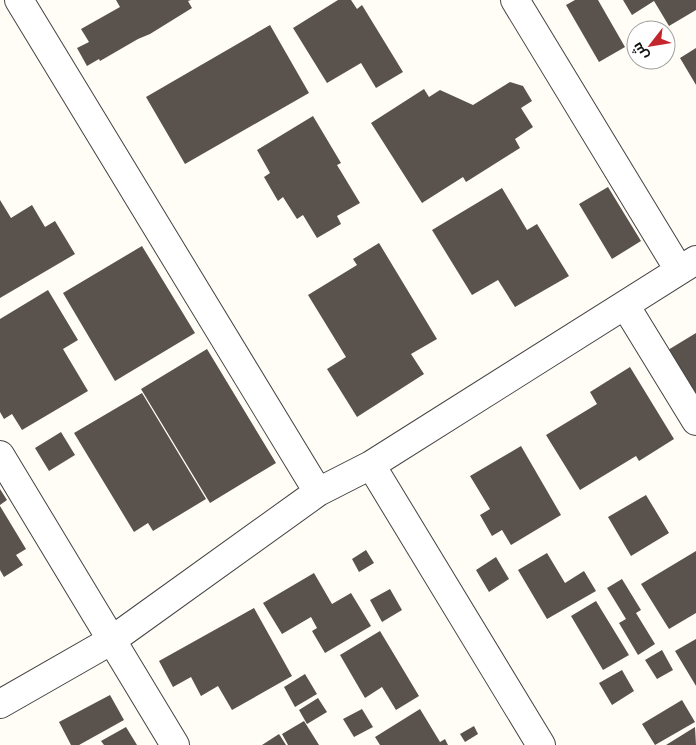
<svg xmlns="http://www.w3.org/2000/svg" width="696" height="745" font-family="Merriweather,Cairo,serif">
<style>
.building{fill:#5a524d}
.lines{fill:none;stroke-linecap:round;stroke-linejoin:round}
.minor-casing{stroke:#444;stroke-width:30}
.minor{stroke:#fff;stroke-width:28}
</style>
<rect width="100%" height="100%" fill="#fffdf5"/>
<path class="building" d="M116 0H191L188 1 192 8 150 34 138 39 100 61 99 59 87 66 77 48 89 42 81 29 120 7Z
M338 0H351L357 9 362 5 403 72 376 88 361 63 327 83 293 28Z
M575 0H598L625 47 599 62 566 5Z
M623 0H696V10L669 26 654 1 632 15Z
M270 25 309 93 185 164 146 97Z
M696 48V85L680 58Z
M510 82 523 86 532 101 521 108 533 127 515 139 520 148 466 182 463 177 422 203 371 123 424 89 429 97 440 90 473 105Z
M313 116 341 163 337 165 360 203 337 216 341 224 317 238 303 215 297 219 283 197 278 201 264 177 270 173 257 150Z
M608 187 641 241 612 259 579 204Z
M502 188 527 230 537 224 569 276 515 307 498 280 472 295 432 230Z
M0 200 11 218 32 205 45 227 55 221 75 254 0 298Z
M379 243 437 339 411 354 424 374 357 417 327 369 346 357 308 295 357 265 353 259Z
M142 246 195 333 115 381 63 293Z
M48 290 78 340 63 349 88 391 22 430 12 414 4 419 0 412V319Z
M696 333V397L668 350Z
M207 349 276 463 210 503 141 389Z
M630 367 674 439 639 461 636 456 580 490 546 435 597 404 590 392Z
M142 393 206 499 153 531 148 523 134 532 74 433Z
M61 432 75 455 49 471 35 448Z
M521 446 561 515 511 545 502 530 492 536 480 515 490 509 470 476Z
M0 489 7 500 0 505Z
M646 495 669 533 631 556 608 517Z
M0 506 26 549 16 555 23 565 4 577 0 570Z
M366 550 374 563 359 572 352 559Z
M696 551V613L669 629 641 584Z
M547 553 565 583 584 571 596 591 547 619 518 570Z
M496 557 509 579 489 592 476 570Z
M314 573 332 604 351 593 371 626 325 653 312 631 317 628 311 617 282 634 263 603Z
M622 579 641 610 636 613 655 644 638 655 619 623 626 619 607 588Z
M390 589 402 610 382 622 370 600Z
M596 601 629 655 603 670 571 616Z
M254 608 292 676 232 710 218 686 201 696 191 677 173 687 159 661Z
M380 631 419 696 396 710 382 687 365 698 340 655Z
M696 639V686L675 651Z
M662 650 673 670 657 679 645 660Z
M622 670 634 691 612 705 599 683Z
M305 674 317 694 295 707 284 687Z
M110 695 124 720 79 745H71L59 722Z
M318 698 327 712 307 724 299 710Z
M682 700 695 722 655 745 642 724Z
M362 709 373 727 354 737 343 719Z
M420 709 440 742 445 739 448 745H380L375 737Z
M304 721 319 745H288L282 734Z
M474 726 478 734 465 742 460 734Z
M126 727 137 745H104L101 741Z
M695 727 696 745H666Z
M279 734 286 745H262Z"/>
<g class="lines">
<defs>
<path id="minor" d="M19 0 318 492
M515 0 679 270
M625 305 696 421
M0 455 175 745
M371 465 541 745
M0 704 112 640 318 492 371 465 696 260"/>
</defs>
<use href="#minor" class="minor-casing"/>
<use href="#minor" class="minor"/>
</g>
<g transform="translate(651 45) rotate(239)"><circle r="24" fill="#ffffff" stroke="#a0a0a0"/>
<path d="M0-4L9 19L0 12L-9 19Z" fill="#c4262e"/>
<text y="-8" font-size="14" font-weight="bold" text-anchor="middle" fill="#111111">ش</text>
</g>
</svg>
